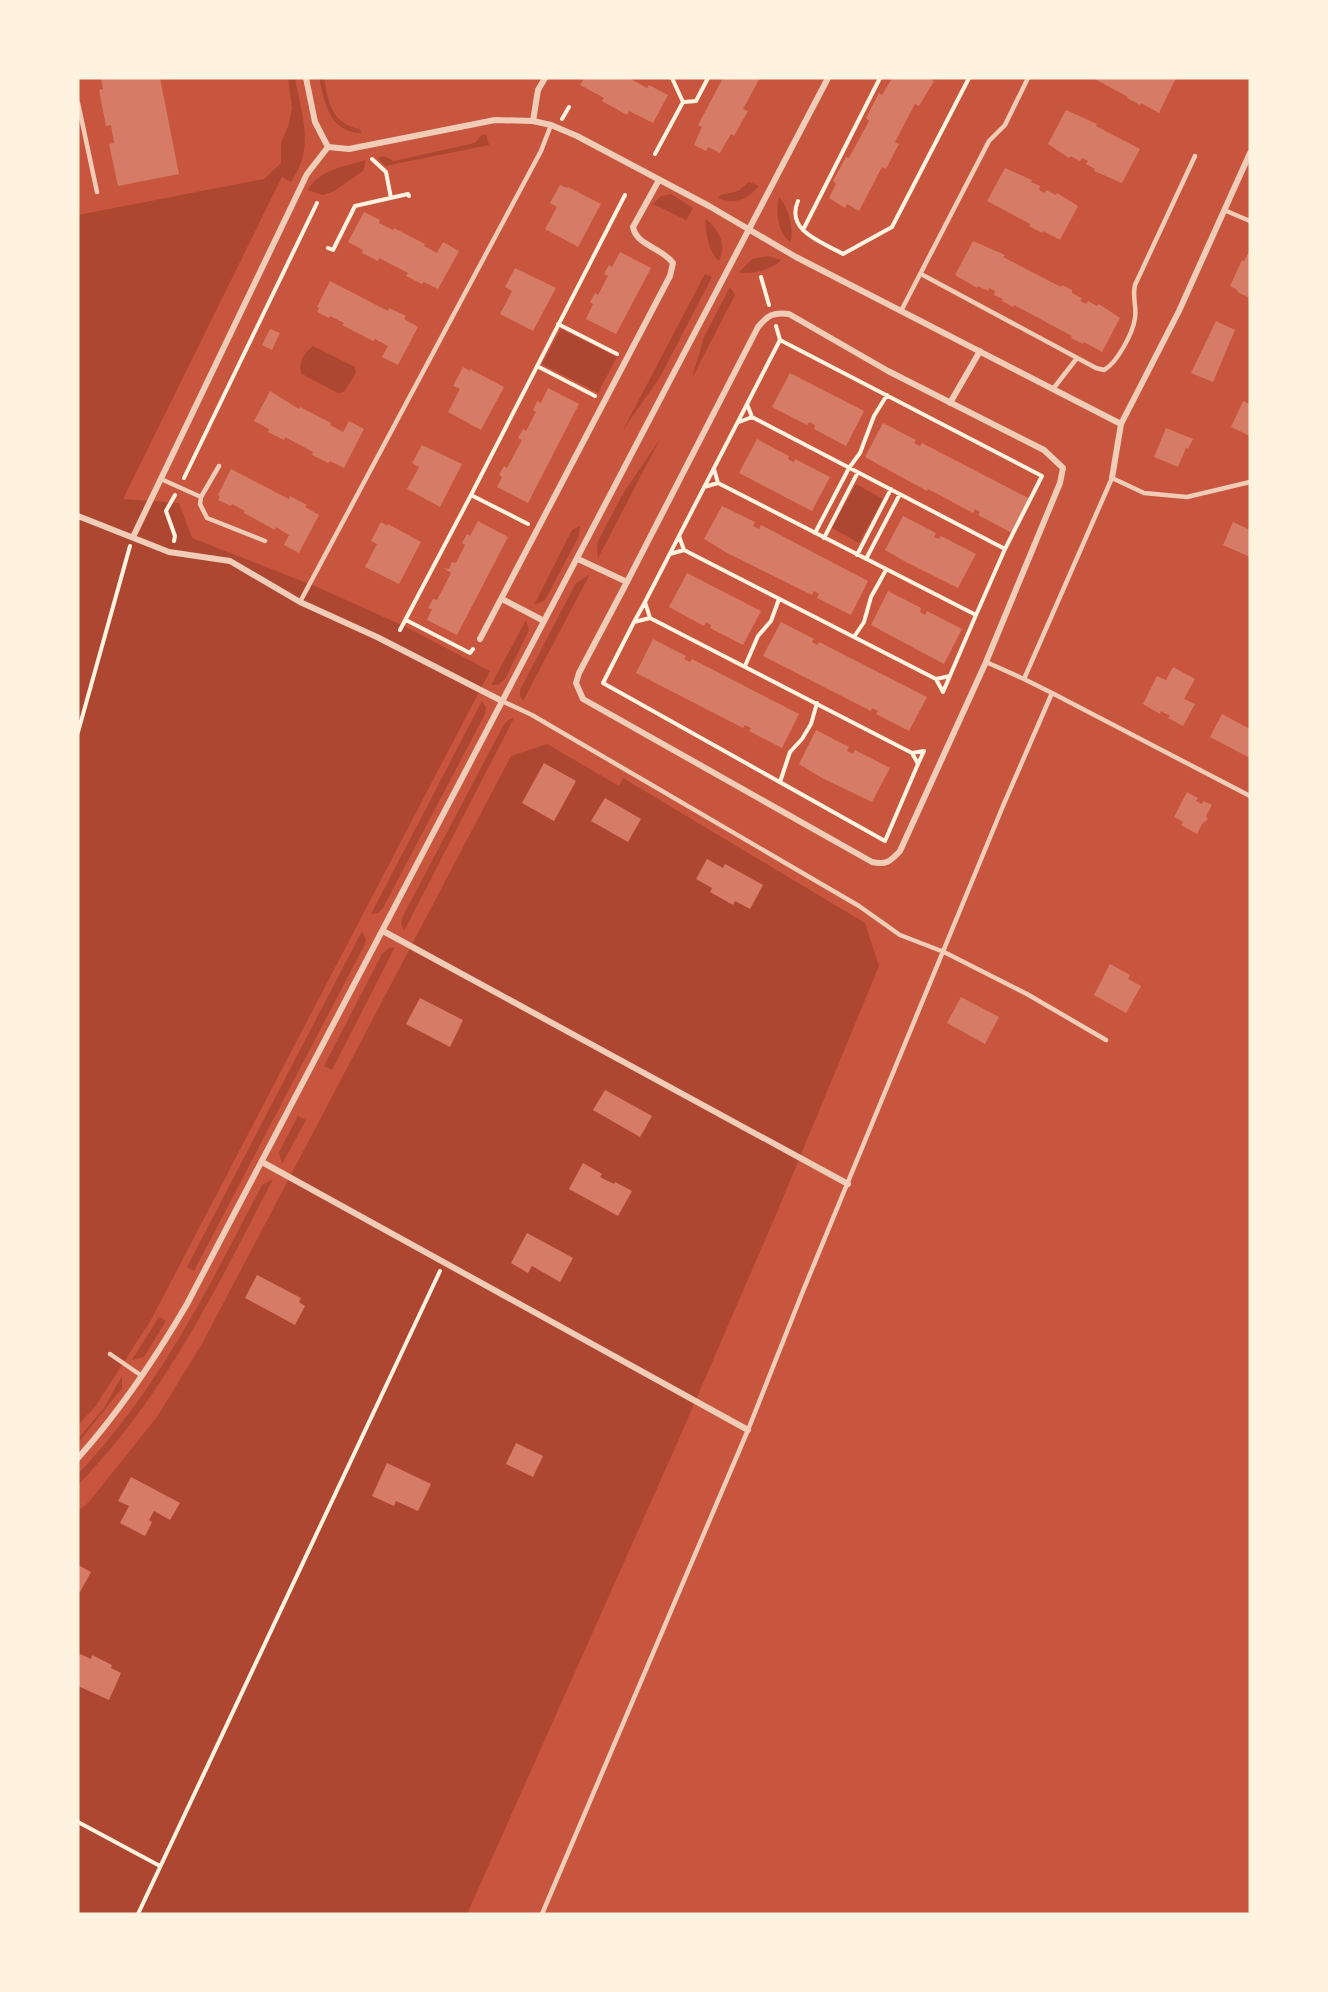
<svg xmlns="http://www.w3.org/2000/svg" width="1328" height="1992" font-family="Merriweather,serif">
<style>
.green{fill:#ae4732}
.building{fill:#d67c66}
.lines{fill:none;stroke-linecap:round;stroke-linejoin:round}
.path{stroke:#fff3e0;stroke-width:4}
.service{stroke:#f1ccb7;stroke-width:4.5}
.minor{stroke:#f1ccb7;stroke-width:6}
</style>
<rect width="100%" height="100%" fill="#c8553d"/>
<path class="green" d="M288 78H295C299 102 309 131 303 155 301 165 296 174 291 182L282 177 123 499 179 503 192 538 317 587 406 627 490 671 151 1320 95 1407 78 1425V215L264 179 281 163V143L289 124 292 108Z
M319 78H324C328 101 332 125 360 129L361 133C329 132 325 103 319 78Z
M486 134 489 145 385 166 378 158 384 156 394 161 475 143 481 135Z
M366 160 363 171 334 191 323 195 308 190C318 170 346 166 366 160Z
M749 182 757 185 758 187C746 201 734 204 718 198L721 195 738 191Z
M671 194 693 208 686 220 653 204 661 196Z
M779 197C788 206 795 231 790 242 777 231 776 214 779 197Z
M706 219C719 230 727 245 719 261 710 254 704 231 706 219Z
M768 256 781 260C773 269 751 276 739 272L752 259Z
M705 274 712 277 660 377 623 430Z
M730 287 735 295 692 378 704 337Z
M561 329 617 357 598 393 542 364Z
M313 346 355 367 356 373 344 392 338 393 302 374C297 365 304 352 313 346Z
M660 439 598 558 597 546 599 539 624 492Z
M856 484 883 499 859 543 832 528Z
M580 526 579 536 545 600 534 605 572 530Z
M590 574 523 701 520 696V690L576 583Z
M526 620 529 630 505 679 498 685H491Z
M482 701 486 707 485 714 383 908 378 913 371 914Z
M514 718 404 931 401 923 403 916 503 726 508 720Z
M547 744 619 786 623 778 865 923 879 966 778 1210 675 1448 467 1914H78V1511L89 1502 157 1417 203 1342 511 756Z
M362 931 366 939 365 944 194 1271 187 1267Z
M395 947 332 1070 324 1066 382 954 389 948Z
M298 1116 306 1120 282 1164 279 1152Z
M273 1179C217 1287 164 1397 78 1485V1474C158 1390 209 1287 262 1185Z
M159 1317 166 1321 144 1357 132 1360Z
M122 1376V1388L78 1443V1439L104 1408Z"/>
<path class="building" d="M101 78H160L179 174 118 186 109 144 114 143 111 125 106 126 99 90 103 89Z
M584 78H629L647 88 649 85 668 95 653 123 629 111 627 115 602 101 604 98 580 85Z
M723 78H760L743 109 748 111 734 136 731 134 720 153 708 147 706 151 694 145 702 127 698 125Z
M892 78H929L934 81 919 106 915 104 895 142 899 144 886 169 882 167 859 211 847 204 845 208 829 198 836 184 833 181 846 157 849 158 869 121 866 118 879 93 882 95Z
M1093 78H1176L1159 113 1141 103 1140 105 1127 98 1128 97Z
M1066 110 1097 124 1096 126 1140 149 1122 183 1094 171 1095 169 1086 164 1088 161 1082 158 1080 161 1070 156 1069 158 1048 144Z
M1005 168 1032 180 1031 182 1040 186 1039 190 1045 193 1046 190 1056 195 1057 193 1078 206 1060 240 1043 231 1042 233 1029 226 1030 224 987 201Z
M560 185 567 188 568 187 601 204 578 247 545 229 557 207 550 203Z
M364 212 380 220 379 223 393 230 394 228 425 244 424 246 437 253 443 242 459 251 438 289 424 282 422 284 406 276 408 273 379 258 378 261 362 253 363 250 348 242Z
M973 241 1005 255 1003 257 1061 287 1062 285 1072 290V293L1082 298 1080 301 1086 304 1088 301 1097 306 1099 304 1120 318 1102 352 1084 342 1083 344 1071 338 1072 336 1014 305 1013 307 1002 301 1003 299 994 295 995 291 989 288 988 291 978 286 977 288 955 275Z
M1250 250V298L1239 293 1236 289 1230 286 1242 260 1244 261Z
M620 252 651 268 616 334 586 319 593 304 590 302 595 293 598 295 608 276 604 274 609 265 612 267Z
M515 268 556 288 533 331 500 314 512 291 505 287Z
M330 281 388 311 389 308 406 316 404 319 418 327 398 365 382 357 388 346 375 339 373 341 342 325 344 323 330 316 329 318 317 312 319 308 317 307Z
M1216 321 1235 330 1213 382 1191 373Z
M270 329 280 333 272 350 262 345Z
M463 367 470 371V369L504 387 481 430 448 412 460 389 453 386Z
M790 373 864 411 846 446 814 429 815 425 809 422 807 425 772 407Z
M548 388 579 404 528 503 497 487 502 477 499 475 504 466 507 468 522 440 518 438 523 429 526 431 536 412 533 410 537 401 541 403Z
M270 391 299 409 300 407 331 423 330 425 343 432 349 421 364 429 344 468 330 461 328 463 312 455 313 452 285 437 284 440 268 432 269 429 254 421Z
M1243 401 1250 404V436L1231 427Z
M883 423 916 440 914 443 920 446 922 443 1030 499 1012 533 978 515 980 512 975 509 973 513 928 489 927 491 865 457Z
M1166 428 1193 439 1188 449 1186 448 1178 467 1154 457Z
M757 439 789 456 788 459 794 462 795 459 830 477 812 511 739 473Z
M422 445 462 464 440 507 407 489 419 467 412 463Z
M231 469 289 499 290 496 307 505 305 507 319 515 299 553 284 545 289 535 276 527 275 530 244 513 245 511 232 504 231 506 218 500 220 496 218 495Z
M722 506 755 522 753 526 759 529 761 525 868 581 851 615 817 598 819 594 814 591 812 595 727 553 704 539Z
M903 516 936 533 934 537 939 539 941 536 976 554 958 588 906 562 885 550Z
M478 521 508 537 457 635 427 620 432 609 428 608 433 599 437 600 451 573 444 568 449 569 452 562 456 563 465 545 462 543 467 534 470 536Z
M381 522 387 526 388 524 421 542 399 584 365 567 377 544 371 541Z
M1233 522 1250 530V557L1223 545Z
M687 573 761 611 743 645 710 628 711 625 706 622 704 626 669 607Z
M888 591 921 608 920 612 925 615 927 611 962 629 944 664 871 625Z
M781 622 814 639 812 642 817 645 819 642 927 697 909 731 876 714 878 711 872 708 871 711 763 656Z
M653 639 686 656 684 659 690 662 692 659 799 714 782 748 749 731 751 728 745 725 743 728 636 673Z
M1173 667 1195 679 1184 699 1195 704 1183 726 1168 718 1170 716 1161 711 1160 714 1143 704 1157 676 1166 680Z
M1222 714 1250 729V758L1210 737Z
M816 730 849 747 847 751 853 754 855 750 890 768 872 802 822 778 799 764Z
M544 763 576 781 554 821 522 803Z
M1187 792 1198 798 1196 801 1202 804 1203 801 1212 805 1206 816 1208 819 1202 824 1197 834 1181 825 1183 822 1174 817Z
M605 798 641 819 628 842 591 821Z
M707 859 723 868 725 864 763 885 750 909 735 901 733 905 710 892 712 888 696 879Z
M1110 964 1130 975 1128 979 1141 986 1126 1013 1094 995Z
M961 997 999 1017 985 1044 947 1023Z
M420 998 463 1020 450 1047 406 1024Z
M605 1090 652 1116 640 1137 593 1110Z
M583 1163 602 1174 600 1177 614 1184 615 1182 632 1191 618 1216 569 1189Z
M527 1233 573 1258 560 1282 532 1266 528 1273 511 1263Z
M257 1275 301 1298 299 1302 305 1306 295 1325 245 1298Z
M516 1443 543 1456 533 1477 506 1464Z
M387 1463 431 1484 418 1511 396 1501 394 1506 372 1496Z
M131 1477 180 1503 170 1520 154 1511 149 1520 152 1522 145 1536 120 1523 129 1506 118 1501Z
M78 1565 91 1572 80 1592 78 1590Z
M80 1654 91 1659 92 1655 112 1665 111 1668 121 1673 109 1700 78 1686V1659Z"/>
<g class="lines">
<path class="path" d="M684 102 696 101 708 78
M562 119 569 107
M655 154 683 102 672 78
M372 159 386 172 391 198
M798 201C785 231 822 242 843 254L892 227 969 78
M803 230 880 78
M328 248 333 250 355 206 408 194 409 196
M761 277 769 305
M558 324 617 354
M776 326 780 340
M537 366 595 396
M739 422 752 417
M184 478 317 203
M718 483 976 615 1005 549
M704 487 718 483 714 469
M528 524 471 495 625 195
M815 533 849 468 860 453 874 416 887 395
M679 536 684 550 936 679
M824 538 858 472
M174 541 175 536 166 511 175 495
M670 554 684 550
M857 555 891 489
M866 559 900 494
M645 602 780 340 1042 476 1005 549 752 417 747 404
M650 618 634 622 645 602 650 618 912 753
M406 620 470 653 473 649
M634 622 603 683 885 841 918 764
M400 630 471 495
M854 637 864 622 871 597 886 570
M745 666 758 636 771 621 779 599
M950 676 936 679 943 692 976 615
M78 732 130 546
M924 751 918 764 912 753Z
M780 782 790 752 802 739 811 724 817 703
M78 1822 160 1866
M138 1914 440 1271"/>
<path class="service" d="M78 103 97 192
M1224 210 1250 221
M921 274 1096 368 1104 370C1117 363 1133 333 1135 318 1137 307 1132 297 1135 285L1195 156
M901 311 989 141 1005 125 1028 78
M1053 389 1077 358
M219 466 201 497 200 504 207 518 265 541
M161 479 201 497
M300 602 541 151 551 125
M986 662 1024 679
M1052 693 1250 796
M502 701 532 715 859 906 900 935 944 952 1027 994 1106 1040
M110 1354 142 1376
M542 1914 748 1430 803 1291 1003 806 1052 693 1024 679 1112 478 1144 493 1187 497 1250 482"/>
<path class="minor" d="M306 78 315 122 328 147
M533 121 538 90 545 78
M328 147 349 149 495 120 533 121 551 125 577 136 709 206 796 257 1121 424
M950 403 980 351
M1112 478 1121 424 1179 311 1250 153
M78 516 169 552 230 561 300 602 377 637 502 701
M133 537 307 174 328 147
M578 559 627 582 758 327C768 315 773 312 789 314L888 371 1044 450 1063 468 1060 483 986 662 900 851C890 862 886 865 872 862L583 699 576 683 579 673 627 582
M502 599 544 621
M480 639 670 276 673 263C661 247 636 245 633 227L659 180
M383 931 848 1184
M262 1162 748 1430
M78 1458C120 1411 155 1359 187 1304L828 78"/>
</g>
<rect width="1328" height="1992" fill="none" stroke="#fff3e0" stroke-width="159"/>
</svg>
